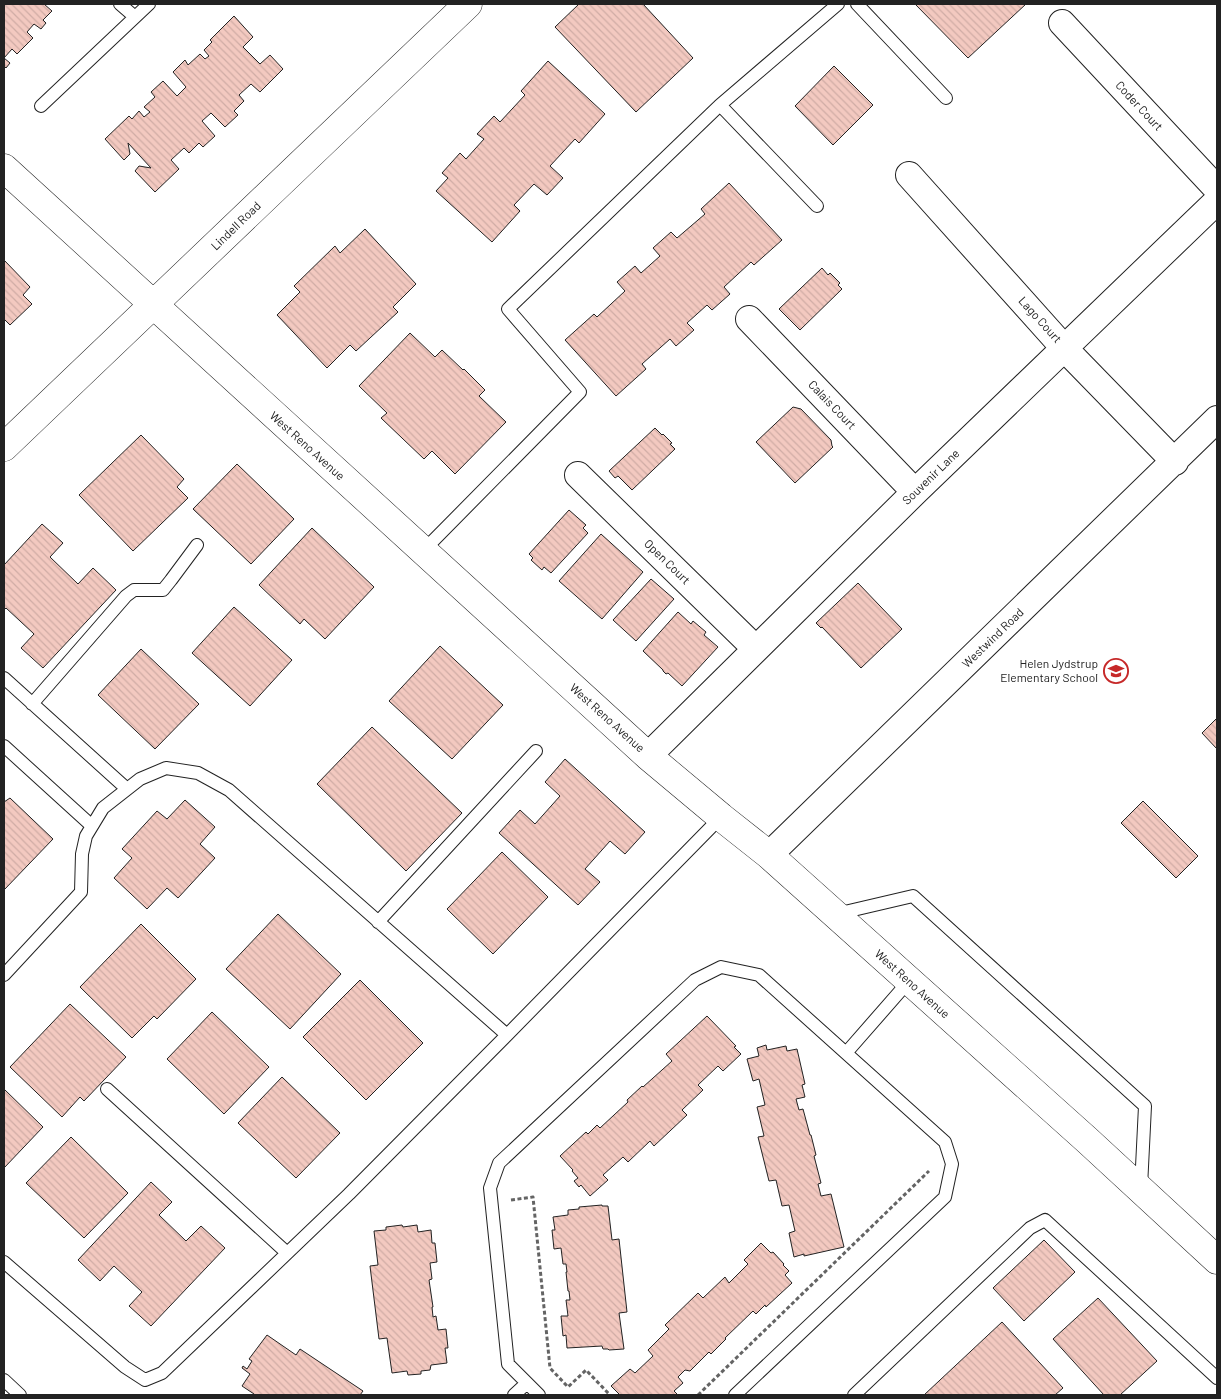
<svg xmlns="http://www.w3.org/2000/svg" width="1221" height="1399" font-family="Barlow,sans-serif">
<style>
.building{fill:url(#building-back-hatch);stroke:#222}
.lines{fill:none;stroke-linecap:round;stroke-linejoin:round}
.service-casing{stroke:#222;stroke-width:14}
.minor-casing{stroke:#222;stroke-width:28}
.tertiary-casing{stroke:#222;stroke-width:29}
.path{stroke:#646464;stroke-width:3;stroke-dasharray:4 2.5;stroke-linecap:butt}
.service{stroke:#fff;stroke-width:12}
.minor{stroke:#fff;stroke-width:26}
.tertiary{stroke:#fff;stroke-width:28}
.labels{text-anchor:middle;stroke-width:4;stroke-linejoin:round;paint-order:stroke}
.street-label{font-size:12px;fill:#222;stroke:#fff}
.poi-label{font-size:12px;fill:#222;stroke:#fff;text-anchor:end}
</style>
<defs>
<pattern id="building-back-hatch" width="6" height="6" patternUnits="userSpaceOnUse" patternTransform="scale(1.25)"><rect width="6" height="6" fill="#f3c9c0"/><path d="M-1 5l2 2M0 0l6 6M5-1l2 2" fill="none" stroke="#d0aca5"/></pattern>
</defs>
<rect width="100%" height="100%" fill="#fff"/>
<path class="building" d="M4 4H44L52 11 43 20 46 23 41 29 34 24 27 32 33 38 17 54 12 49 4 58 10 63 6 68 4 66Z
M579 4H643L693 58 636 112 555 27Z
M915 4H1026L968 58Z
M234 16 253 37 243 47 260 64 270 55 283 69 260 92 251 84 239 95 244 101 234 111 238 115 225 127 211 113 202 121 215 136 203 147 199 143 189 153 184 148 171 160 179 169 155 192 135 171 139 166 151 168 128 143 130 154 124 160 105 139 129 116 132 119 139 111 144 117 150 112 144 107 155 97 151 92 163 81 177 96 186 87 173 72 185 60 188 65 200 54 205 59 209 56 204 50 212 42 210 40Z
M548 61 605 114 579 143 575 139 550 166 563 178 547 195 534 184 514 205 520 211 492 242 436 191 448 178 442 173 460 153 466 159 484 139 477 134 494 116 500 122 525 95 521 91Z
M834 66 873 105 833 145 795 106Z
M729 183 782 240 754 265 751 262 724 287 730 294 712 310 707 305 687 323 694 330 676 346 670 339 642 364 646 369 616 396 565 340 594 314 597 317 625 291 617 282 635 266 641 273 660 256 653 248 671 232 677 238 705 214 701 209Z
M365 229 416 284 393 307 398 312 356 351 350 345 327 368 277 315 300 292 294 286 335 246 340 253Z
M4 260 30 287 23 295 32 304 10 325 4 319Z
M822 268 828 275 830 273 840 283 838 285 842 289 800 330 779 309Z
M410 333 435 357 442 350 463 370 464 369 485 390 479 396 506 422 455 474 432 451 424 459 381 418 387 413 359 386Z
M793 407 801 409 831 440 832 446 833 447 795 483 756 442Z
M655 428 662 435 663 434 672 443 670 444 675 449 632 490 618 476 615 478 609 471Z
M141 435 184 479 177 487 188 498 133 551 79 495Z
M237 464 294 519 251 564 193 509Z
M569 510 586 525 583 528 588 533 551 573 544 567 542 570 531 560 533 558 529 554Z
M42 524 63 543 50 557 78 584 93 568 116 590 43 668 21 648 34 634 6 608 4 610V565Z
M312 528 374 587 325 639 304 619 300 624 259 585Z
M601 534 643 572 602 619 559 581Z
M651 579 674 599 636 641 613 620Z
M858 583 902 629 861 668 822 627 821 628 816 623Z
M234 607 292 660 250 706 192 653Z
M678 612 691 624 693 621 706 632 704 635 718 647 682 686 668 673 666 674 663 671V670L643 651Z
M440 646 503 705 452 759 389 701Z
M141 649 199 704 155 749 98 695Z
M1217 718V749L1202 733Z
M372 727 462 813 406 871 317 784Z
M565 759 645 832 625 854 610 841 585 869 600 882 578 905 499 833 520 810 535 824 560 796 545 782Z
M10 798 53 839 4 890V802Z
M185 800 215 827 200 844 215 858 178 898 167 888 147 909 114 878 132 858 122 849 157 811 167 819Z
M1143 801 1198 856 1176 878 1121 823Z
M502 852 548 897 493 954 447 909Z
M278 914 341 974 290 1029 226 969Z
M141 924 196 979 157 1019 154 1016 132 1038 80 987Z
M360 980 423 1043 366 1100 303 1037Z
M70 1004 126 1057 84 1101 80 1097 62 1117 10 1067Z
M212 1012 269 1067 224 1114 167 1059Z
M707 1016 736 1046 734 1047 741 1054 723 1071 718 1066 698 1085 703 1090 682 1110 687 1115 654 1146 650 1141 628 1162 623 1157 603 1175 608 1180 590 1196 581 1185 579 1187 574 1181 578 1178 572 1171 573 1170 560 1156 586 1132 588 1134 597 1125 600 1128 628 1102 627 1100 642 1086 643 1087 672 1061 666 1054Z
M766 1045 767 1050 786 1046 787 1051 797 1049 805 1084 802 1085 805 1097 796 1099 799 1110 803 1109 810 1135H811L816 1155 814 1156 821 1183 818 1184 821 1196 831 1194 844 1247 804 1256V1254L794 1257 789 1233 795 1231 789 1205 782 1206 776 1180 769 1181 758 1137 764 1136 757 1107 765 1105 759 1079 753 1081 747 1059 759 1056 757 1048Z
M282 1077 340 1133 296 1178 238 1123Z
M4 1089 43 1127 4 1168Z
M71 1137 128 1193 84 1238 26 1183Z
M151 1182 172 1202 159 1215 186 1241 201 1226 225 1248 151 1326 129 1306 142 1292 114 1266 100 1281 78 1260Z
M602 1205V1206H608L612 1240 619 1239 627 1312 619 1313 624 1349 609 1350 608 1349H603L602 1346 567 1348 566 1335 563 1336 561 1316H568L566 1300H570L569 1291H568L566 1272H567L566 1264H563L561 1248 554 1249 552 1230H555L553 1217 568 1215V1210L579 1209V1207Z
M402 1225 403 1227 417 1225 418 1232 431 1230 432 1243H435L437 1262 430 1263 432 1279 429 1280 433 1307H432L433 1317 436 1316 438 1330 446 1329 448 1348H445L447 1363 431 1365 430 1370 421 1371V1374L408 1375 407 1371 392 1373 387 1338 379 1339 370 1266 378 1265 374 1231 386 1230V1227Z
M1044 1240 1075 1272 1024 1321 993 1288Z
M761 1243 771 1253 773 1252 784 1264 783 1265 789 1271 785 1275 792 1283 766 1307 765 1305 756 1314 753 1311 725 1338 726 1339 711 1354 709 1352 690 1371 685 1370 678 1377 683 1383 674 1391 677 1394 676 1395H620L611 1386 630 1369 635 1373 653 1356 648 1350 669 1329 665 1325 698 1293 703 1298 725 1277 729 1283 748 1264 744 1260Z
M1098 1298 1157 1361 1120 1395H1104L1053 1339Z
M1002 1322 1063 1388 1055 1395H924Z
M267 1335 296 1355 300 1349 363 1391 360 1395H253L254 1394 242 1386 250 1374 242 1368 243 1366 247 1369 252 1361 249 1359Z"/>
<g class="lines">
<defs>
<path id="service" d="M120 4 135 17
M857 4 946 98
M720 105 838 4
M41 106 149 4
M423 551 580 392 508 309 720 105 817 206
M4 678 127 789
M32 704 126 596 134 590H163L171 580 197 545
M4 746 92 826
M836 914 913 896 1145 1106 1141 1187
M378 922 536 751
M4 975 81 892 82 854 86 836 103 808 140 779 166 768 198 773 229 790 507 1035
M846 1053 909 981
M107 1089 286 1252
M4 1262 125 1367 145 1380 162 1373 349 1194 507 1035 721 817
M4 1380 20 1395
M514 1395 527 1383
M539 1395 508 1364 490 1188 499 1163 695 980 721 967 759 975 945 1142 952 1164 945 1197 735 1395
M854 1395 1030 1228 1045 1220 1217 1378"/>
<path id="minor" d="M1062 23 1217 189
M909 175 1065 349 1175 462
M749 319 915 492
M578 475 756 649
M648 756 915 492 1217 201
M769 855 1217 419"/>
<path id="tertiary" d="M4 168 648 756 721 817 769 855 1087 1140 1217 1260
M4 447 468 4"/>
</defs>
<use href="#service" class="service-casing"/>
<use href="#minor" class="minor-casing"/>
<use href="#tertiary" class="tertiary-casing"/>
<path class="path" d="M511 1200 533 1197 550 1368 568 1387 586 1370 610 1395
M698 1395 929 1171"/>
<use href="#service" class="service"/>
<use href="#minor" class="minor"/>
<use href="#tertiary" class="tertiary"/>
</g>
<defs>
<symbol id="school-ring" viewBox="-11 -11 22 22"><circle r="9.5" fill="#fff" stroke="#c62828" stroke-width="1.5"/><path d="M0-5L7-2L0 1L-7-2ZM-4 1L0 2.5L4 1V4Q0 6-4 4Z" fill="#c62828"/></symbol>
</defs>
<g fill-rule="evenodd">
<use href="#school-ring" x="1102" y="657" width="28" height="28"/>
</g>
<g class="labels">
<g class="street-label">
<text transform="translate(1139 106) rotate(47)" y="4">Coder Court</text>
<text transform="translate(236 226) rotate(-44)" y="4">Lindell Road</text>
<text transform="translate(1040 320) rotate(48)" y="4">Lago Court</text>
<text transform="translate(832 405) rotate(46)" y="4">Calais Court</text>
<text transform="translate(307 446) rotate(42)" y="4">West Reno Avenue</text>
<text transform="translate(931 477) rotate(-44)" y="4">Souvenir Lane</text>
<text transform="translate(667 562) rotate(44)" y="4">Open Court</text>
<text transform="translate(993 638) rotate(-44)" y="4">Westwind Road</text>
<text transform="translate(607 718) rotate(42)" y="4">West Reno Avenue</text>
<text transform="translate(912 984) rotate(42)" y="4">West Reno Avenue</text>
</g>
<g class="poi-label">
<text x="1098" y="668">Helen Jydstrup<tspan x="1098" dy="14">Elementary School</tspan></text>
</g>
</g>
<rect width="1221" height="1399" fill="none" stroke="#222222" stroke-width="10"/>
</svg>
